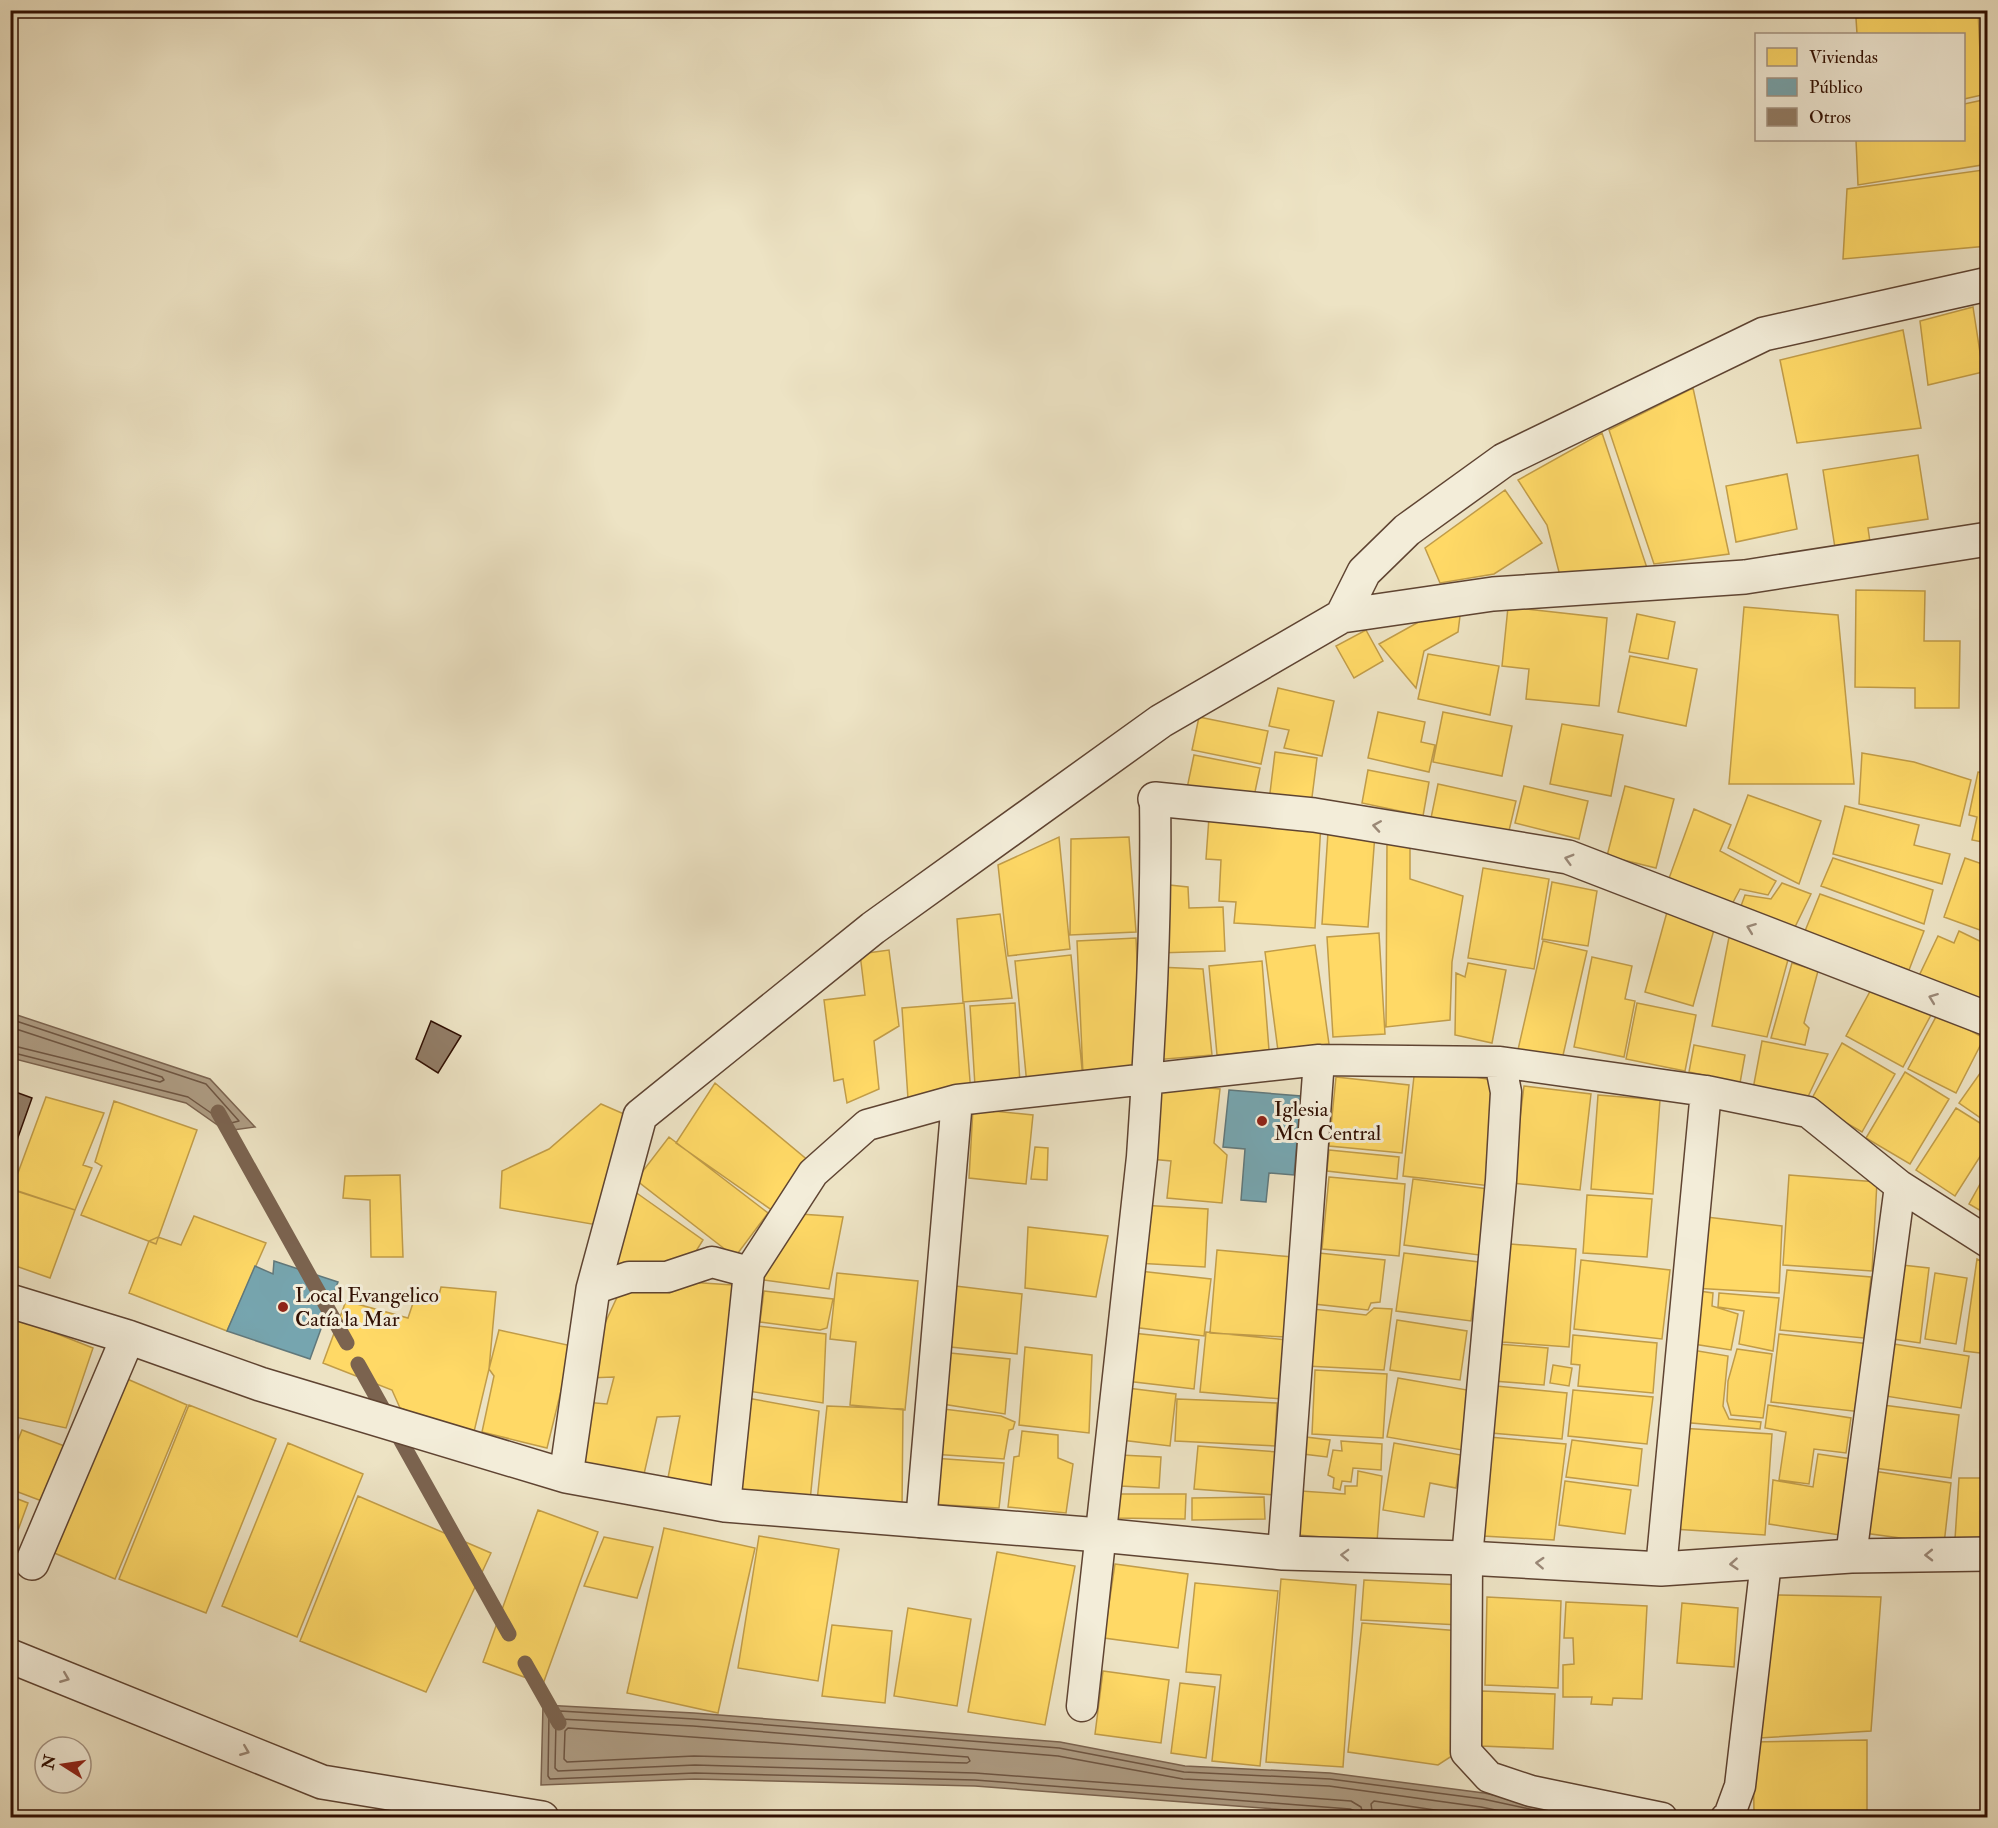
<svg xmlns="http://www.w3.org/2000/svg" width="1998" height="1828" font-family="'IM FELL Double Pica',serif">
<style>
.water{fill:#ad9b82;stroke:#7b634f;stroke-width:1.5}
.homes{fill:#ffd966;stroke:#c19c48;stroke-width:1.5}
.public{fill:#76a5af;stroke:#61787b;stroke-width:1.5}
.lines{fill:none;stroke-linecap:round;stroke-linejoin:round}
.shore{stroke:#6e5542;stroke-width:1.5}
.stream{stroke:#7b634f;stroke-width:15}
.building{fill:#927d67;stroke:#300f02;stroke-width:1.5}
.service-casing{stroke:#5f4432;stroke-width:33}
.minor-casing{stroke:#5f4432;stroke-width:36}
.service{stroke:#f3edd9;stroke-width:30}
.minor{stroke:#f3edd9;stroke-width:33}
.oneway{stroke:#9b8978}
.poi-dot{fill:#8f2418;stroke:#f3edd9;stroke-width:2}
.labels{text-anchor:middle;stroke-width:6;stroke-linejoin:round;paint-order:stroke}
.poi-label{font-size:21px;fill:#300f02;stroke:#f3edd9;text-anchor:start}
</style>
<rect width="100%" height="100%" fill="#ede3c4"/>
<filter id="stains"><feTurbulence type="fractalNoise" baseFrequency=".00333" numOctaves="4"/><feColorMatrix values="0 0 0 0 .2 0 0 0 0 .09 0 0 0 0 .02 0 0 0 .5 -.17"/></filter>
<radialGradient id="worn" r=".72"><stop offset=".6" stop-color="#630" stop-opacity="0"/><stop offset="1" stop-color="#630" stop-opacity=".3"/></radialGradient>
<path class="water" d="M11 1013 210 1079 255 1127 226 1131 186 1103 11 1058Z
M543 1705 694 1713 1060 1742 1185 1766 1330 1773 1484 1793 1601 1817H1378L975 1786 695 1779 541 1785Z"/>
<path class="homes" d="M1889 10H1978L1982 95 1964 99V34H1857L1856 18Z
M1983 100 1988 132V164L1858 185 1856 140H1964V104Z
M1983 170 1988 246 1843 259 1847 189Z
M1973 307 1983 372 1928 385 1920 321Z
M1903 330 1921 428 1797 443 1780 360Z
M1693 388 1729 554 1654 564 1609 430Z
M1602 433 1647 568 1560 576 1547 525 1518 480Z
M1918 455 1928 519 1868 528 1870 542 1835 548 1823 470Z
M1787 474 1797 529 1736 542 1726 486Z
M1505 490 1542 543 1494 574 1440 583 1425 548Z
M1856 590 1925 591 1924 641H1960L1959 708H1915V688L1855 687Z
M1508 607 1607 618 1599 706 1526 699 1529 669 1502 666Z
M1744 607 1838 615 1854 784H1729Z
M1461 608 1458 632 1424 651 1416 688 1379 644 1433 614Z
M1637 614 1675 622 1668 659 1629 652Z
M1366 630 1383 661 1354 678 1336 646Z
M1428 654 1499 666 1490 715 1418 699Z
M1630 656 1697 669 1686 726 1618 712Z
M1278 688 1334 701 1322 756 1284 748 1289 730 1269 726Z
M1378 712 1425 722 1421 742 1435 745 1429 772 1368 758Z
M1443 712 1512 726 1502 776 1433 762Z
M1199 717 1268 731 1261 764 1192 750Z
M1562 724 1623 735 1611 796 1550 784Z
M1275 752 1317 758 1311 805 1269 801Z
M1862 753 1914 762 1971 780 1960 826 1859 804Z
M1194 755 1260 768 1252 806 1186 793Z
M1988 767V843L1972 840 1977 817 1969 815 1978 772 1986 773Z
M1368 770 1429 782 1423 816 1362 803Z
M1438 784 1516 801 1508 835 1431 818Z
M1524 786 1588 801 1579 839 1515 823Z
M1625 786 1674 799 1656 868 1607 856Z
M1748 795 1821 821 1799 884 1728 848Z
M1845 806 1919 825 1914 845 1950 854 1942 884 1833 854Z
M1694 809 1731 825 1720 851 1776 881 1768 895 1740 889 1730 908 1667 884Z
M1209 817 1321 823 1315 928 1234 923 1236 902 1219 901 1221 860 1206 859Z
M1328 832 1375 834 1368 927 1322 924Z
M1059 837 1070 949 1008 956 998 865Z
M1129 837 1136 932 1070 935 1071 839Z
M1387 840H1410V879L1463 896 1452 962 1450 1020 1386 1027Z
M1833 858 1933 890 1924 924 1821 886Z
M1965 858 1988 866V933L1944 917Z
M1483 868 1549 879 1534 969 1468 958Z
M1552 882 1597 891 1588 946 1542 939Z
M1782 883 1811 894 1794 929 1741 906 1745 895 1771 899Z
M1160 884 1188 887 1189 908 1223 907 1225 951 1157 953Z
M1820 894 1924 931 1909 970 1805 931Z
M1667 912 1715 926 1693 1006 1645 992Z
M1000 914 1012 998 963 1002 957 919Z
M1959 931 1988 945V1011L1918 978 1938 936 1954 943Z
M1379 933 1385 1034 1333 1037 1327 937Z
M1729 937 1789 956 1767 1037 1712 1026Z
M1136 938 1142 1072 1083 1075 1077 941Z
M1543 941 1587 951 1561 1064 1517 1054Z
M1315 945 1329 1044 1278 1051 1265 952Z
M889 950 899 1026 874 1041 879 1089 847 1103 843 1079 834 1081 824 1000 865 995 860 954Z
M1071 955 1083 1079 1027 1085 1015 961Z
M1592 957 1632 966 1625 999 1635 1001 1624 1057 1574 1047Z
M1262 961 1269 1050 1217 1055 1209 966Z
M1468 963 1506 970 1492 1043 1455 1035 1456 973 1465 977Z
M1792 963 1818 971 1804 1023 1809 1028 1805 1045 1771 1038Z
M1157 967 1203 969 1212 1055 1154 1060Z
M1874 984 1931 1015 1903 1067 1846 1036Z
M964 1003 971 1094 908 1099 902 1008Z
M1015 1003 1020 1083 975 1086 970 1006Z
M1637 1003 1696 1015 1685 1071 1626 1059Z
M1938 1013 1984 1038 1956 1093 1908 1069Z
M1762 1041 1828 1054 1806 1101 1753 1089Z
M1842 1043 1895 1074 1862 1132 1810 1102Z
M1694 1045 1745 1055 1740 1083 1689 1072Z
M1988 1062V1123L1959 1103Z
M1415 1067 1499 1081 1491 1186 1403 1176Z
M1905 1072 1949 1099 1910 1164 1866 1138Z
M1336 1077 1409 1085 1402 1153 1329 1146Z
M1151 1082 1220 1089 1214 1143 1227 1155 1222 1203 1167 1198 1171 1161 1150 1159Z
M715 1083 810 1162 783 1218 676 1143Z
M1524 1086 1591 1094 1580 1190 1512 1183Z
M1598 1095 1660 1100 1653 1194 1591 1189Z
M46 1097 104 1113 83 1165 92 1168 75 1210 12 1189Z
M114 1101 197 1130 156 1244 81 1215 102 1166 95 1162Z
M601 1104 624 1114 603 1226 500 1208 502 1171 549 1149Z
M1956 1108 1988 1128V1144L1955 1196 1916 1170Z
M973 1109 1033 1115 1026 1184 969 1178Z
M669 1137 768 1213 735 1257 636 1180Z
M1035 1147 1048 1148 1047 1180 1031 1179Z
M1329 1150 1399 1157 1397 1179 1327 1171Z
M1988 1170V1215L1969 1204Z
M400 1175 403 1257H371L370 1200 343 1198 345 1176Z
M1789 1175 1877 1182 1872 1271 1783 1265Z
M1329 1177 1405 1184 1399 1256 1322 1249Z
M1413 1179 1488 1189 1479 1255 1404 1245Z
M10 1189 75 1210 50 1278 10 1264Z
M631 1189 703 1240 690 1261 613 1266Z
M1587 1195 1652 1199 1647 1257 1583 1253Z
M1140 1205 1208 1209 1205 1267 1136 1263Z
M800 1214 843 1217 829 1289 757 1279Z
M194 1216 266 1243 227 1331 129 1293 149 1241 158 1237 181 1245Z
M1698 1216 1782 1226 1779 1293 1693 1288Z
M1028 1227 1108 1236 1096 1297 1025 1288Z
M1510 1244 1576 1249 1569 1347 1502 1342Z
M1217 1250 1293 1257 1286 1337 1210 1333Z
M1319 1253 1385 1260 1380 1302 1371 1303 1368 1310 1314 1304Z
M1404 1253 1479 1262 1471 1321 1396 1311Z
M1977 1259 1988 1265V1354L1964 1351Z
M1581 1260 1670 1270 1662 1339 1574 1329Z
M1902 1265 1929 1268 1920 1343 1893 1339Z
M1787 1270 1871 1277 1864 1338 1780 1330Z
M1139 1271 1211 1279 1204 1336 1132 1327Z
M837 1273 918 1281 905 1410 850 1405 856 1342 830 1339Z
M1935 1273 1967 1278 1956 1344 1925 1339Z
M642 1279 733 1285 713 1490 667 1483 680 1416 657 1417 642 1483 574 1478 584 1402 607 1404 614 1377 587 1378 594 1347 619 1293Z
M947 1285 1022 1294 1017 1354 941 1346Z
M441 1287 496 1292 489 1369 473 1436 400 1408 392 1390 323 1363 346 1301 408 1318 417 1291 439 1295Z
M1692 1290 1713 1293 1712 1306 1738 1314 1731 1350 1687 1343Z
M764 1291 833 1299 827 1328 820 1330 760 1322Z
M1719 1293 1779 1298 1773 1351 1739 1344 1744 1311 1718 1307Z
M1374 1308 1392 1309 1384 1370 1306 1366 1313 1309 1366 1315Z
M17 1318 93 1348 66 1428 10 1416V1337Z
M1397 1320 1467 1331 1460 1380 1390 1370Z
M758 1326 826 1334 823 1403 748 1391Z
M499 1330 572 1346 547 1448 482 1432 494 1376 489 1369Z
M1206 1332 1287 1340 1282 1399 1200 1392Z
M1132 1333 1199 1340 1194 1389 1126 1381Z
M1779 1334 1870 1344 1862 1412 1771 1402Z
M1573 1335 1657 1343 1653 1393 1578 1386 1580 1365 1571 1364Z
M1497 1344 1548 1348 1544 1385 1493 1381Z
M1894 1344 1969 1356 1961 1408 1885 1396Z
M1025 1347 1092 1355 1089 1433 1019 1425Z
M1737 1349 1772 1354 1763 1418 1731 1415 1727 1401 1728 1381Z
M1692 1350 1728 1356 1723 1406 1729 1419 1761 1422 1760 1429 1680 1422Z
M940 1352 1010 1359 1005 1414 936 1403Z
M1553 1365 1572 1368 1569 1386 1550 1383Z
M1315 1370 1387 1374 1383 1438 1312 1434Z
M118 1375 187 1405 115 1579 45 1549Z
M1398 1378 1473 1391 1462 1450 1387 1437Z
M1496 1386 1567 1393 1562 1439 1491 1433Z
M1127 1388 1176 1394 1170 1446 1121 1440Z
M1573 1390 1653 1397 1647 1444 1568 1436Z
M747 1398 819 1411 810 1501 736 1494Z
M1177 1399 1277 1403 1275 1446 1175 1441Z
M189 1405 276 1439 206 1613 119 1579Z
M1768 1405 1851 1418 1846 1453 1814 1449 1809 1484 1779 1480 1786 1432 1765 1428Z
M1883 1405 1959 1415 1951 1478 1874 1468Z
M827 1406 903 1409 902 1509 817 1501Z
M935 1408 1001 1416 1015 1422 1013 1429 1009 1430 1004 1459 932 1454Z
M1680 1428 1772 1434 1765 1535 1673 1529Z
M22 1430 75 1450 55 1506 10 1489V1460Z
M1022 1431 1058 1435V1458L1073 1464 1066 1513 1008 1507 1014 1457 1019 1456Z
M1306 1437 1330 1440 1327 1457 1303 1454Z
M1489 1437 1566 1444 1554 1540 1483 1536Z
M1572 1440 1642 1449 1638 1486 1566 1477Z
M1341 1441 1382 1444 1381 1470 1353 1468 1351 1482 1342 1481 1340 1490 1333 1488 1334 1478 1328 1475 1333 1450 1342 1451Z
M288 1443 363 1474 297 1637 222 1606Z
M1394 1443 1461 1455 1456 1488 1430 1483 1424 1517 1383 1510Z
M1198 1446 1278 1452 1275 1495 1194 1489Z
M1818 1454 1858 1460 1846 1536 1769 1524 1773 1480 1813 1487Z
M1120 1455 1161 1457 1159 1488 1120 1486Z
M932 1458 1004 1463 999 1508 929 1504Z
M1358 1471 1382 1476 1377 1542 1299 1535 1301 1491 1345 1494V1486H1357Z
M1873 1471 1951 1483 1944 1544 1864 1533Z
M1959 1478H1988V1540L1955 1539Z
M1565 1481 1631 1490 1625 1534 1559 1525Z
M1115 1494H1186L1185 1519 1115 1518Z
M10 1496 28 1503 10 1552Z
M358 1496 491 1553 426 1692 300 1641Z
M1264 1497 1265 1519 1192 1520V1498Z
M538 1510 598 1532 543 1684 483 1662Z
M664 1528 755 1548 718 1713 627 1693Z
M759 1536 839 1549 818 1681 738 1668Z
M604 1537 653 1547 637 1598 584 1586Z
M997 1552 1075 1566 1045 1725 968 1712Z
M1115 1564 1188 1574 1178 1648 1104 1638Z
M1281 1579 1356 1585 1343 1767 1266 1762Z
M1364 1580 1462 1585 1460 1625 1361 1620Z
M1195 1583 1278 1591 1260 1766 1212 1761 1221 1675 1186 1672Z
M1773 1595 1881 1597 1871 1731 1759 1738Z
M1487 1597 1561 1601 1558 1688 1485 1685Z
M1566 1602 1647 1606 1642 1699 1613 1698 1612 1705 1591 1704 1592 1697H1563V1665L1574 1664 1573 1638H1564Z
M1682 1603 1738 1608 1734 1667 1677 1663Z
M908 1608 971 1619 957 1706 894 1696Z
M1362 1623 1460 1631 1461 1750 1438 1765 1348 1752Z
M832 1625 892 1631 885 1703 822 1696Z
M1103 1671 1169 1680 1161 1743 1095 1734Z
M1180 1683 1215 1687 1206 1758 1171 1753Z
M1482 1691 1555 1694 1553 1749 1481 1746Z
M1867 1740V1811L1754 1812 1753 1742Z"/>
<path class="public" d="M1229 1090 1301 1096 1294 1175 1269 1173 1266 1202 1241 1200 1245 1149 1223 1147Z
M274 1261 338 1282 310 1359 227 1331 255 1266 273 1274Z"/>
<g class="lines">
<path class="shore" d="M10 1019 206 1084 239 1121 227 1124 188 1097 10 1052
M10 1027 162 1077 164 1080 160 1082 10 1045
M568 1728 968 1757 970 1761 967 1763 694 1756 567 1762 564 1759 565 1731Z
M1357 1818 1355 1811 1350 1809 975 1780 695 1773 550 1779 548 1776 549 1714 560 1711 694 1719 1059 1748 1184 1772 1330 1779 1483 1799 1571 1818
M1364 1818 1361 1807 1351 1801 975 1773 695 1765 558 1771 555 1768 556 1722 560 1719 693 1726 1058 1756 1183 1779 1329 1786 1481 1807 1534 1818
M1373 1818 1371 1804 1374 1801 1489 1818"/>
<path class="stream" d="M218 1112 347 1343
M358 1364 509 1634
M525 1663 559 1723"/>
</g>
<path class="building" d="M431 1021 461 1036 438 1073 416 1059Z
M10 1090 32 1098 17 1140 10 1138Z"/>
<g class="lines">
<defs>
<path id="service" d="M1500 1062 1506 1092 1501 1180 1467 1558 1466 1752 1489 1777 1531 1791 1662 1818
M593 1289 629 1277H667L712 1262 749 1272
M725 1505 749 1272 813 1173 867 1125 957 1100 1319 1060 1500 1062 1706 1091 1808 1112 1900 1186 1988 1242
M921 1522 957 1100
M1283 1553 1319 1060
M1851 1556 1900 1186
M1661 1569 1706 1091
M1082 1706 1142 1157C1150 1038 1157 918 1155 799
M1726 1818 1729 1816 1740 1786 1766 1562"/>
<path id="minor" d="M1342 616 1364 572 1407 530 1504 460 1764 334 1988 284
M1155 799 1314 815 1568 857 1988 1019
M10 1301 128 1337 260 1384 566 1476 725 1505 1100 1535 1283 1553 1467 1558 1661 1569 1851 1556 1988 1554
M566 1476 593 1289 640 1116 873 928 1161 721 1342 616 1493 594 1745 577 1988 539
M32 1563 128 1337
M10 1656 322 1782 542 1818"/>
</defs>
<use href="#service" class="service-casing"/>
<use href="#minor" class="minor-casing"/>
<use href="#service" class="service"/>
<use href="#minor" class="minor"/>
</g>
<defs><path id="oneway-chevron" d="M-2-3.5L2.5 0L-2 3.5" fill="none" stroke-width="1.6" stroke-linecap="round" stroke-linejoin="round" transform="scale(1.5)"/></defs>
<g class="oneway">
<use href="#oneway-chevron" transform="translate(1377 826) rotate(-171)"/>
<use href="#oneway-chevron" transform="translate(1569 859) rotate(-164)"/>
<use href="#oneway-chevron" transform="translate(1751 928) rotate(-159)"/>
<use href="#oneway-chevron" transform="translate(1933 998) rotate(-159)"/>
<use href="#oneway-chevron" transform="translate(1345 1555) rotate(-178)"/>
<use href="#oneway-chevron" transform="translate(1929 1555) rotate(179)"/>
<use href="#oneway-chevron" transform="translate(1540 1563) rotate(-177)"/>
<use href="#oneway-chevron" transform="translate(1734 1564) rotate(176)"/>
<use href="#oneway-chevron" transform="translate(65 1678) rotate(22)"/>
<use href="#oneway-chevron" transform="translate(245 1751) rotate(22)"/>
</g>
<g class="poi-dot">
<circle cx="1262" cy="1121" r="6"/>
<circle cx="283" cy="1307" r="6"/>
</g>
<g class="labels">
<g class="poi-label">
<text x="1274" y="1116">Iglesia<tspan x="1274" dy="24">Mcn Central</tspan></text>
<text x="295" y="1302">Local Evangelico<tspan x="295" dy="24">Catía la Mar</tspan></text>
</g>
</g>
<rect width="1998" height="1828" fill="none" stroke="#ede3c4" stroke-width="36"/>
<rect x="12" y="12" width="1974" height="1804" fill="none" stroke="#300f02" stroke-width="3"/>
<rect x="18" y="18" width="1962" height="1792" fill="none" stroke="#300f02" stroke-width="1.5"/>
<rect x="1755" y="33" width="210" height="108" fill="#f3edd9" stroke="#a59483" stroke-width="1.5"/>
<rect x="1767" y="48" width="30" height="18" fill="#ffd966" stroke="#a59483" stroke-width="1.5"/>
<text x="1809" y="63" font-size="18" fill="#300f02">Viviendas</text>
<rect x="1767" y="78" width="30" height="18" fill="#76a5af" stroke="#a59483" stroke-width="1.5"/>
<text x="1809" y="93" font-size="18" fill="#300f02">Público</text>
<rect x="1767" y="108" width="30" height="18" fill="#927d67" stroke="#a59483" stroke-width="1.5"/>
<text x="1809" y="123" font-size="18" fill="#300f02">Otros</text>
<g transform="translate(63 1765) rotate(282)"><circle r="28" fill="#f3edd9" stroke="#a59483" stroke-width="1.5"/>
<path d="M0-4.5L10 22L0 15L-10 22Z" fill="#8f2418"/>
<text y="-9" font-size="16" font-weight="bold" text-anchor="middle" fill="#300f02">N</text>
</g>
<rect width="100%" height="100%" filter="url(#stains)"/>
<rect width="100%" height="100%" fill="url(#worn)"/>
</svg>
